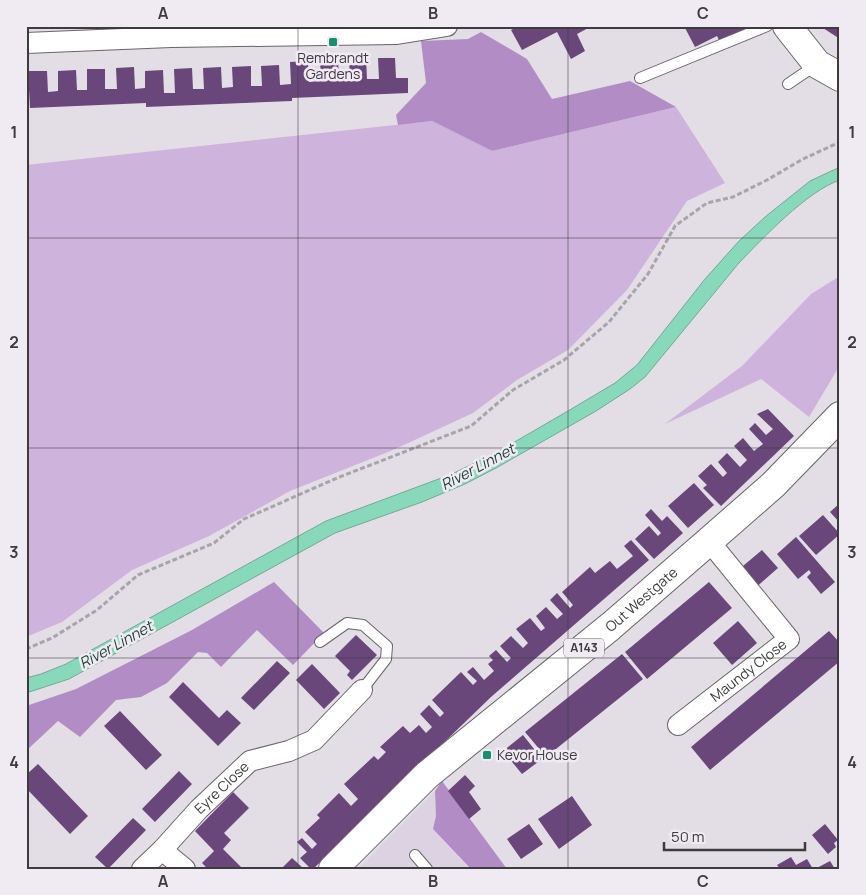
<svg xmlns="http://www.w3.org/2000/svg" width="866" height="895" font-family="Manrope,sans-serif">
<style>
.built{fill:#dcd2e1}
.green{fill:#ceb3dc}
.forest{fill:#b28dc5}
.water{fill:#88d8bb;stroke:#72a996}
.building{fill:#69477a}
.lines{fill:none;stroke-linecap:round;stroke-linejoin:round}
.lane-casing{stroke:#6a656c;stroke-width:12}
.street-casing{stroke:#6a656c;stroke-width:22}
.secondary-casing{stroke:#6a656c;stroke-width:30}
.primary-casing{stroke:#6a656c;stroke-width:30}
.path{stroke:#a8a4aa;stroke-width:3;stroke-dasharray:5 2.5;stroke-linecap:butt}
.lane{stroke:#fff;stroke-width:10}
.street{stroke:#fff;stroke-width:20}
.secondary{stroke:#fff;stroke-width:28}
.primary{stroke:#fff;stroke-width:28}
.grid{fill:none;stroke:#3d3b3e;stroke-width:1;stroke-opacity:0.55}
.poi-dot{fill:#1b8e6f;stroke:#f0ebf3;stroke-width:2}
.labels{text-anchor:middle;stroke-width:5;stroke-linejoin:round;paint-order:stroke}
.shield{fill:#f0ebf3;stroke:#737074;stroke-width:1}
.shield-label{font-size:12px;font-weight:bold;fill:#3d3b3e}
.poi-label{font-size:14px;fill:#3d3b3e;stroke:#f0ebf3}
.street-label{font-size:14px;fill:#3d3b3e;stroke:#f0ebf3}
.water-label{font-size:15px;font-style:italic;fill:#1b3f33;stroke:#f0ebf3}
.neatline{fill:none;stroke:#3d3b3e;stroke-width:2}
.grid-label{font-size:16px;text-anchor:middle;font-weight:bold;fill:#3d3b3e}
</style>
<rect width="100%" height="100%" fill="#e3dde5"/>
<path class="built" d="M435 791 436 816 433 829 470 869H358Z"/>
<path class="green" d="M676 107 725 183 687 201 627 290 568 350 517 380 473 413 393 450 290 491 209 536 132 570 62 622 26 637V165L432 121 492 151Z
M840 276V365L809 417 761 379 665 424 742 366 811 294Z"/>
<path class="forest" d="M481 32 527 59 552 99 630 81 676 107 492 151 432 121 398 125 396 115 426 83 421 41 468 39Z
M274 582 324 633 293 665 257 630 221 667 207 653 198 652 167 683 141 697 116 700 80 737 58 721 26 751V706L76 689 192 630Z
M442 781 507 869H471L433 829 436 816 435 791Z"/>
<path class="water" d="M840 167V180C807 191 762 239 738 264L645 377 630 389 596 411 496 468 465 484 422 502 335 533 69 679 26 693V678L41 674 66 664 326 521 452 474 499 451 568 411 615 383 637 365 705 279 739 241 765 217 810 181Z"/>
<path class="building" d="M519 26H592L577 34 585 51 571 59 557 32 522 50 511 30Z
M684 26H743L745 30 720 42 717 36 695 47Z
M824 26H840V39L823 28Z
M366 58 367 79H379L378 58H395L396 78H408V93L292 98V101L146 107V103L30 108 28 71H47L48 92 58 91V71L76 70 77 90H87V69H105V89H117L116 68 134 67 135 89 145 88V71L163 70 164 93H175L174 69 192 68 193 89H204L203 68 221 67 222 88 233 87 232 67 251 66V86H262L261 66 279 65 280 85 291 84 290 62 308 61 309 82 321 81 320 60H338L339 80H350L349 59Z
M768 409 794 436 721 506 703 488 707 485 698 476 711 464 723 477 727 473 718 462 727 453 740 467 747 460 734 446 743 438 754 451 763 444 749 429 755 423 766 435 773 429 757 414Z
M694 483 714 505 688 528 668 506Z
M840 503V523L830 512Z
M651 509 662 521 667 516 683 533 654 559 635 539 649 526 658 536 661 533 645 515Z
M823 515 840 534 816 555 799 536Z
M796 537 835 582 821 594 807 577 811 573 809 570 798 579 777 554Z
M631 540 649 560 491 697 313 869H311L300 858 307 852 297 842 302 838 312 849 317 844 305 832 320 818 317 815 339 793 351 806 358 799 344 784 374 756 378 760 386 752 380 747 403 726 410 733 419 725 426 733 432 727 420 714 429 705 440 717 444 713 432 700 461 672 473 685 477 681 467 672 473 667 484 680 494 671 488 664 493 660 489 656 496 650 507 662 511 658 500 646 511 636 523 648 528 643 516 629 530 618 541 631 545 628 536 616 546 607 557 619 563 614 550 600 557 593 570 608 573 605 562 592 590 567 595 573 610 561 617 569 633 556 624 546Z
M762 550 778 568 753 590 737 571Z
M709 582 732 608 647 679 625 652Z
M738 621 757 643 732 665 713 643Z
M829 631 840 643V661L710 770 691 747Z
M356 635 377 655 352 680 347 675 350 671 335 656Z
M622 654 643 679 546 757 525 732Z
M277 661 290 673 254 710 241 698Z
M312 664 340 693 324 709 296 680Z
M183 682 219 718 227 710 241 723 218 746 169 697Z
M120 711 162 755 146 770 104 726Z
M523 735 542 759 522 774 503 751Z
M38 764 88 816 70 834 26 788V775Z
M179 771 192 784 155 822 142 809Z
M465 775 475 786 469 792 481 809 469 819 448 791Z
M233 792 249 808 224 833 231 840 223 849 243 869H208L202 863 214 851 195 831Z
M572 796 592 825 559 849 538 819Z
M133 818 146 830 108 869 95 857Z
M529 824 543 844 521 859 507 839Z
M825 824 838 840 834 843 836 847 828 854 812 835Z
M791 857 796 865 807 859 813 869H780L777 865Z
M292 858 304 869H281Z
M830 861 835 869H815Z"/>
<g class="lines">
<defs>
<path id="lane" d="M640 78 767 26
M788 84 816 65
M320 642 347 623 363 625 387 646 386 659 362 690
M415 855 427 869"/>
<g id="street">
<path d="M26 43 171 37 397 34 447 26"/>
<path id="s1" d="M678 725 789 639 709 541"/>
<path d="M162 850 185 869"/>
<path id="s2" d="M142 869 162 850 199 809 250 761 289 751 314 740 362 690"/>
</g>
<path id="secondary" d="M787 26 817 64 840 77"/>
<g id="primary">
<path id="s3" d="M333 869 427 775 611 626 709 541 773 485 840 416"/>
</g>
</defs>
<use href="#lane" class="lane-casing"/>
<use href="#street" class="street-casing"/>
<use href="#secondary" class="secondary-casing"/>
<use href="#primary" class="primary-casing"/>
<path class="path" d="M26 649 52 638 97 610 138 575 214 543 244 519 337 478 471 426 513 390 564 360 609 322 648 274 675 226 707 203 733 197 767 180 803 159 840 142"/>
<use href="#lane" class="lane"/>
<use href="#street" class="street"/>
<use href="#secondary" class="secondary"/>
<use href="#primary" class="primary"/>
</g>
<path class="grid" d="M298 26V869M568 26V869M26 238H840M26 448H840M26 658H840"/>
<g class="poi-dot">
<rect x="328" y="37" width="10" height="10" rx="2.5"/>
<rect x="482" y="750" width="10" height="10" rx="2.5"/>
</g>
<g class="labels">
<rect class="shield" x="564" y="638.5" width="40" height="19" rx="4"/>
<g class="shield-label">
<text x="584" y="652">A143</text>
</g>
<g class="poi-label">
<text x="333" y="63">Rembrandt<tspan x="333" dy="16">Gardens</tspan></text>
<text x="497" y="760" text-anchor="start">Kevor House</text>
</g>
<g class="street-label">
<text dy="5" stroke="none"><textPath href="#s3" startOffset="410">Out Westgate</textPath></text>
<text dy="5" stroke="none"><textPath href="#s1" startOffset="89">Maundy Close</textPath></text>
<text dy="5" stroke="none"><textPath href="#s2" startOffset="114">Eyre Close</textPath></text>
</g>
<g class="water-label">
<text transform="translate(478 467) rotate(-28)" y="5">River Linnet</text>
<text transform="translate(116 645) rotate(-29)" y="5">River Linnet</text>
</g>
</g>
<rect width="866" height="895" fill="none" stroke="#f0ebf3" stroke-width="55"/>
<path d="M664 842v8h141v-8" fill="none" stroke="#3d3b3e" stroke-width="2.5"/>
<text x="671" y="842" font-size="15" fill="#3d3b3e" stroke="#f0ebf3" stroke-width="4" paint-order="stroke">50 m</text>
<rect x="28" y="28" width="810" height="840" class="neatline"/>
<g class="grid-label">
<text x="163" y="19">A</text>
<text x="433" y="19">B</text>
<text x="703" y="19">C</text>
<text x="14" y="138">1</text>
<text x="852" y="138">1</text>
<text x="14" y="348">2</text>
<text x="852" y="348">2</text>
<text x="14" y="558">3</text>
<text x="852" y="558">3</text>
<text x="14" y="768">4</text>
<text x="852" y="768">4</text>
<text x="163" y="887">A</text>
<text x="433" y="887">B</text>
<text x="703" y="887">C</text>
</g>
</svg>
